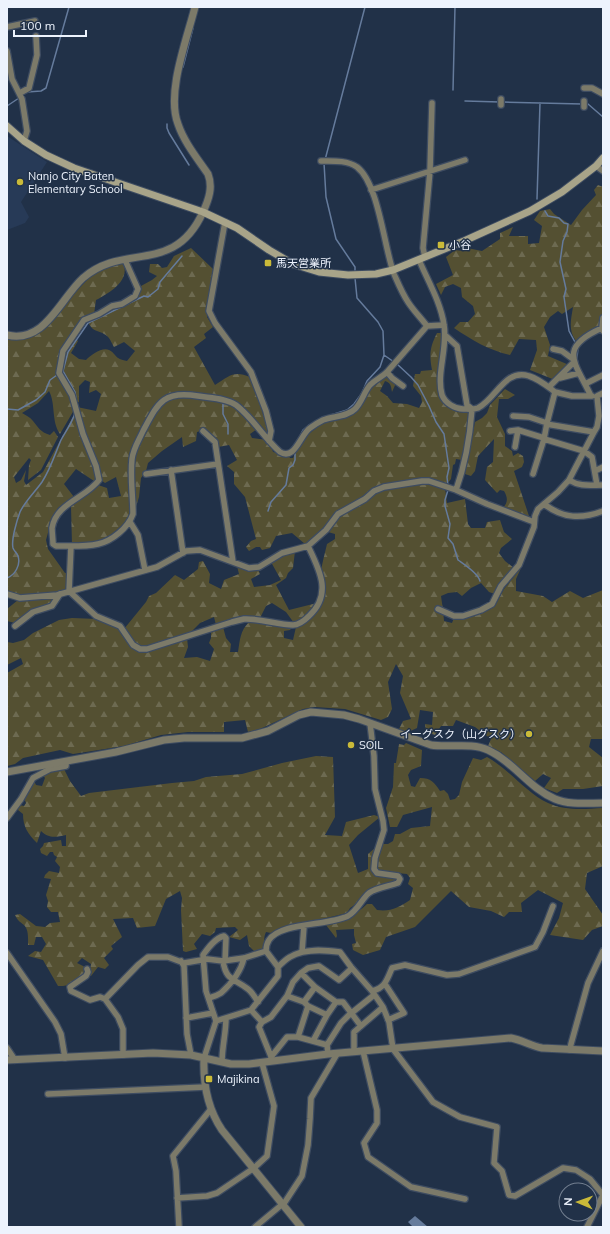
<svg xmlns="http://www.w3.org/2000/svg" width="610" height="1234" font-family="Mulish,'Noto Sans JP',sans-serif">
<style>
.built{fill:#273a57}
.forest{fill:url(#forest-firs)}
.water{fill:#657b9c}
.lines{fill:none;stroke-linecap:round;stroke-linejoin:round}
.stream{stroke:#657b9c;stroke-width:1.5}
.minor-casing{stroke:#3e4c61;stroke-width:8}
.tertiary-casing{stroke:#3e4c61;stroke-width:9}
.secondary-casing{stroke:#3e4c61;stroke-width:9}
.minor{stroke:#7c7a69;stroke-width:5.5}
.tertiary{stroke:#7c7a69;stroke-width:7}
.secondary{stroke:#a8a489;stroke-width:7}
.poi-dot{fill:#caba39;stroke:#213148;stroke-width:1.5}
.labels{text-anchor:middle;stroke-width:3;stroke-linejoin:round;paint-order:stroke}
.poi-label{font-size:11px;fill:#edf3fd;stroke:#213148;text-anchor:start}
</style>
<defs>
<pattern id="forest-firs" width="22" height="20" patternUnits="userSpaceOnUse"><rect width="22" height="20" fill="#545032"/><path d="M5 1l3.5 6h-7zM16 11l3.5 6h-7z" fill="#6d6a51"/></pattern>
</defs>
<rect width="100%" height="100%" fill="#213148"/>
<path class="built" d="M7 136 47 162 21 202 29 217 25 223 7 230Z"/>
<path class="forest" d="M598 185 603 187V313L600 320 599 327 576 341C568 330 571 320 573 307L562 314 558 311 550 317 544 327 550 345 548 356 569 365 555 380 530 370 537 350 536 340 519 339 510 355C488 350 472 340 454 328L460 322H468L475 314 473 306 462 297 461 288 453 284 445 287 441 295 436 284 453 275 446 257 455 250 463 251 467 248 482 251 500 239V233L513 227 509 236H528V244L539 243 542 226 534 220 540 211 550 209 554 214 571 225 582 210 596 195 594 190Z
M191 248 213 269 207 305V317L213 327 204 334 206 338 194 347 215 385C229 376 234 370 250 377L257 394 268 431 266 433 264 432 241 404 232 400 185 392H176L165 396 134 444 130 454 129 469 130 513 125 523 107 538 97 542 72 544 71 506 98 485 107 488 109 498 121 496 116 477 105 483 101 480 77 407 96 411 101 394 96 390 89 393 90 382 85 380 79 386V402L76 403 73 390 63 376 61 371 65 353 75 338 78 341 71 353 79 359 86 360C91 355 102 347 109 350 117 354 114 359 127 361L135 351 124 342 114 347C112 344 110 338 107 336 99 329 92 334 87 319L139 293 141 286 152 280 157 276 149 272 150 264H158L162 268 167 267 174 256Z
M123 262C131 281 109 293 96 300L94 314 84 317 62 351 58 367 71 398 74 410 60 434C51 421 56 404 49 391L38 403 22 413C25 415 30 417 33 421 38 427 40 432 50 435L54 431 58 437 41 470 28 480 29 465 31 460 29 458 14 477 16 483 21 480 26 470 24 481 26 485 43 472 76 411 84 447 89 452 93 463 96 478 94 481 76 469 64 484 74 497 58 508 52 518 46 540 48 549 65 573H68L67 590C48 596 26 597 7 592V337L34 335 91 276 99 271Z
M437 333H442C442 339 442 346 441 352 438 379 428 411 468 413L469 422 462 460 456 459 455 464 453 465 451 479 446 485 436 482 384 485 344 507 335 514 325 527 310 541 305 544 292 533 276 536 270 548 262 550 260 547H256L249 551 246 547 251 541 256 539 245 497 234 484V472L227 466 237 460 229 445 218 447 204 430 197 432 196 441 183 447 182 437 162 451 148 463 146 471 141 478 139 497 134 513 133 460 135 451 159 406 175 396 215 400 234 405 257 429 250 434 252 438 267 440 272 446V449L273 452 288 455 290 458H293L305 434H309L323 422 346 416 372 386 387 374 396 383 392 392C391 386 391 383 385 381L380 391 387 396 393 403 407 404 419 408 422 402 421 396 413 386 415 374H420L421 371 432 370C429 354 430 347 437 333Z
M505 389 515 395 508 399H499L497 417 505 434V446L512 451 513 456 518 453 523 456 524 462 522 467 514 471 530 519 503 508C508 502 508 498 504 491L500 490 497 493 485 480 487 467 493 462 494 439 478 456 475 471 471 476 465 474 475 422 482 418 487 413 490 405Z
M422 483 445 488 447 503 465 499 468 524 471 528H485L487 522 500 520 504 532 512 539 501 548 499 553 505 561 514 568 495 594 489 592 481 583 471 588 462 596 457 592 448 593 441 596 443 610 444 621 452 623 454 618H464L482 613 495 606 504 589 521 568 516 579V591L543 596 552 602 570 591 583 598 603 590V739H591L589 747 603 758V786L583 789H563L557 793 544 788 551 778 543 774 535 781 501 752 488 746 491 739 475 727 456 720 453 726H441L435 735 426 732 425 724 432 725 433 712 420 710 417 728 406 733 398 731 403 721 411 719 400 693 403 676 396 664 388 682 392 709 388 717 381 720 345 709 315 707 303 709 260 729 248 732 245 720 224 722V732H188L161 735 124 746 73 754 60 750 23 758 15 764 7 766V673L23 664 21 658 7 665V642L13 643 24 640 33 633 59 620 72 618 97 619 118 628 138 651 187 638 188 647 184 658 197 657 210 661 214 649 209 643 211 638V631L223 627 226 638 231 644 230 652H238C240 640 240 631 249 622L293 626 290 630 284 631V638L293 640 296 627C325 613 318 599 321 572 322 563 325 553 327 544L335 539V534L328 532 339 516 375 493 386 489Z
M295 551 293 568 288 573 286 578 276 585 289 610 317 603C310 612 304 620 294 623L286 612 272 603 266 606 260 618 216 625 214 617 200 623 190 633 147 648C134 647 131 639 124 629L146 602 149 596 156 593 175 575 184 580 198 569 199 562 203 561 210 574 209 583 221 589 224 580 239 574 237 566 258 569 260 574 251 579 254 587 270 585 281 580 271 562 283 554Z
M56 596 51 605 15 623 7 621V609L18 600Z
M406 743 422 750 421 766 411 770 408 775 411 786 415 787 420 778C431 778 434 782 440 791L444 790 448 794 450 800 455 799 459 795 462 782 473 758 481 760 487 757C510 770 526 793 548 803 565 811 585 809 603 808V866L587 873 585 889 603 915V926L592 930 583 940 550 935 559 918 563 903 538 890 521 903 522 912H509L504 917 491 911 469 907 451 891 415 927 386 937 380 950 363 955 353 950 352 944 356 943 354 935V929L336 930 337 936 336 938 326 925C342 920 355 916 367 904H372L377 910C391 912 399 907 410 900L413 888 408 884 410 878 407 874 378 871 375 868 381 844H388L393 841 395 834H400L411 828 430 826 432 807 403 815 397 827H390L386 808 393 787 394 763H396L399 744 404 745Z
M316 756 333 757 335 817 325 835 342 836 346 822 374 815 380 817 358 835 349 845 358 873 368 869V854L375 848 372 867 373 873 379 877 396 878V882L367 891 359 902 350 908 347 913 310 922 294 924 282 927 271 933 266 932C263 938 265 943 263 950L255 952 249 946 247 935 240 940 229 937 238 930 235 927 216 928 215 932 210 936 202 934 194 944 197 949 186 952 183 951 181 910 182 898 180 891 166 899 155 926 137 928 133 918 113 919 122 937 111 946 113 949 104 958 109 965 105 969 98 967 91 976 89 975 91 964 82 958 77 963 85 967C87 975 76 983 68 985 65 986 61 986 58 986L43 960 28 956 35 951 41 952 46 944 42 937H36L34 945H28C28 939 29 930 24 925 19 921 18 921 15 915L20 914 36 926 45 927 50 923 60 922 58 912H51L47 907 48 901 46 895 51 879 44 878 45 875 49 871 59 873 60 867 55 861 57 857 54 855 53 852H50L47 856 41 853 40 849 43 846 44 843 61 840 62 846H66V835C56 837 49 839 41 831L37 843C28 834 23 827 23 814L18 810 19 805 24 806 26 803 24 798 34 781 36 785 42 786 45 778 43 775 50 770 64 769 70 781 81 796 89 793 172 783 194 781 206 777 242 774 282 763Z"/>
<path class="water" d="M415 1216 428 1227H413L408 1222Z"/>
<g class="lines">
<path class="stream" d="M183 67 193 28
M453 90 455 7
M27 92 41 91 46 88 69 7
M465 101 500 102
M503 102 582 104
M585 104H588L603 117
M7 106 19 98
M167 124V128L169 133 189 165
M325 160 365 7
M324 163 326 197 336 239 355 267V272
M537 199 540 103
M545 211 548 216 559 218 564 223 568 224 567 232 563 241 560 262 566 289 564 297 569 331 576 344
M355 278 357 298 378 322 383 331 384 355 394 362
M578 347 577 358 578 365
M397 364 411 377 418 385 429 406 436 422 444 434 449 468 447 477 448 486
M77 404 75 392 63 371 68 352 88 323 144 296 148 297 158 289 160 282 182 256
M223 404V414L228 424V434
M7 409 18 410 36 400 45 392 50 380 57 375
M331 415 347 410 354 404 362 393 367 381 380 367 384 355
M295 446 303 430 309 425
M448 490 445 500V506L450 524 448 538 453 544 458 560C465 565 478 573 480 581
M268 511 271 502 286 485 289 468 293 465 295 460V451
M7 578C15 575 21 565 18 556 17 553 14 551 13 548 11 540 17 520 20 512 25 501 35 492 42 482 50 470 55 454 61 440 66 431 72 423 75 413"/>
<defs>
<path id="minor" d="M7 27 35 21
M7 51 12 79 22 99 27 131 24 141
M584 88H592L603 94
M20 93 29 88 37 55 36 36
M501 105V99
M584 107V101
M321 161C333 161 347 160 357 167 379 184 384 248 394 274 398 283 402 293 408 302 413 310 421 318 427 326
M596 166 603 171
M371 190 465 160
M225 222 209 311 215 323 251 372 266 411 271 431 269 441
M425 257 423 248 430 171 432 103
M125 260 138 289 135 296 122 304 112 306 99 314 84 320 63 351 59 373 72 395 83 434 96 466 99 480C86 498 56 503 52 528 52 533 53 539 53 544L56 546C70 546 85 547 98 544 112 541 128 528 133 514 133 496 130 477 132 459 133 449 139 440 143 431 158 403 163 390 198 396 210 398 226 398 236 405 253 418 264 438 280 452 295 461 300 435 310 428 314 425 319 422 323 420 333 416 347 417 355 409 362 402 364 392 370 385 375 380 382 377 387 372L427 326 444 325
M419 260C428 281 441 303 444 325 448 347 436 374 442 395 445 403 455 409 463 409 468 409 473 410 478 408 496 399 505 368 529 376 539 379 547 386 555 392L547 423 544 439 533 474
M603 318 602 328 603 331
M445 335 457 346 467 405 472 409C470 436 465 465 456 490
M553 349 562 351 573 359
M387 372 392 378 403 386
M560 378 579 373
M585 384 603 375
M549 387 574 362
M555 392 572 396H592
M591 396C575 362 557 348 602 328
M513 416 529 417 547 423
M546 424 594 432
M203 431 215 442 233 562
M510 431 518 430 544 438
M544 439 584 451 592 457 597 485
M515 447 518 430
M171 470 183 553
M595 471 603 467
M146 474 218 464
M569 480C580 487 590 485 603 485
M544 504C563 519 582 519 603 511
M130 522 138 535 145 570
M69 591 96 616 120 626 133 645 140 649H147L232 622C236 621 240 620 244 619 259 618 278 625 293 625 299 625 305 620 309 616 333 594 319 569 308 546
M69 591 71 546
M7 594 20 598 57 595 157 567 186 551 200 550 249 568 259 567 282 553 308 546 326 530 338 514 365 499 374 491 384 487 422 481H429L456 490 487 504 534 522
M438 609 454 616H463L481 610 492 604 501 586 519 565 534 527 535 516 538 509 558 492 569 480 594 432 597 427 599 416 597 396 603 393
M15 626 33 612 52 606 60 594
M7 818 21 799 33 778 50 769 66 766V761
M266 951C266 947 267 943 269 940 281 922 328 926 348 916 358 910 361 900 369 893 376 888 390 886 398 883L400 879 398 876 377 873 374 869 375 858 384 830 383 821 375 789 374 756 370 723
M302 952 304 926
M7 953 55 1022 61 1034 65 1058
M181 961 184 966 187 1034 191 1055
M223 961C226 981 234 978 248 989 252 992 255 997 258 1002
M278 967C282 963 286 959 290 957 304 948 325 950 340 952L351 967 372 991 383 1007 389 1022 393 1049 433 1102 460 1117 497 1127 494 1163 502 1171 509 1195 515 1196 563 1168 576 1170 590 1179 603 1195 587 1227
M87 969 88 972 86 976 70 987 71 991 90 1000 100 997 105 999
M301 973 315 987 336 1002H343L361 1026
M385 984 404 1013 388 1020
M372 991C385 988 387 980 392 968L405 965 447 975 459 974 535 947 543 932 553 906
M287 996 304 1002 308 1006 327 1015 336 1002
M209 998C213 997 218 995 221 993 231 984 241 971 244 958
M304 1002 315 987
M251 1010 262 1022 259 1027 272 1059
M186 1018 213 1013
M216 1021 206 991 203 955C208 948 215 938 224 936L226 938 225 961
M262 1022 271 1017 287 996 293 982 301 973 308 968 319 966 339 980 352 968
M298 1037 308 1006
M313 1041 327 1015
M7 1048 15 1060
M570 1050 571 1044 588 983 603 951
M363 1051 377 1110V1123L364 1143 368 1157 411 1187 465 1199
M354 1052V1032L383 1007
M328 1054 327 1045 341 1023 349 1015 374 995
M123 1055V1029L118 1017 105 999 138 965 148 957H168L184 963 207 959 223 961 244 958 266 951
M271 1057 287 1037H298L327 1045
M204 1058 216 1021 251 1010 278 976V967L266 951
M222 1062C222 1047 226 1033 226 1018
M48 1094 206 1087
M177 1198 207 1196 217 1193 254 1168 267 1156 274 1106 262 1063
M179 1227 176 1171 173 1156 211 1109
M255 1227 285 1202 302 1176 308 1145 310 1119 311 1098 337 1054"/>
<path id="tertiary" d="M7 335C45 344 60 299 83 278 124 242 174 276 203 212 209 199 213 187 208 174 197 158 184 142 178 124 166 93 187 39 195 7
M7 772 116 752 164 740 184 738H242L268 731 299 715 311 712 344 715 359 719 431 745C449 748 471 742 488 750 514 762 529 788 555 799 569 805 587 803 603 803
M204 1058C203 1083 208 1109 222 1130L301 1227
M7 1060 153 1053 191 1055 231 1064H249L328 1054 511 1038C522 1040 531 1046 542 1048L603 1051"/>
<path id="secondary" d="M7 126 24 141 46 155 74 168 203 212 237 228 269 250 293 264 319 272 348 275 376 274 393 270 464 241 530 211 562 192 596 166 603 158"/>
</defs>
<use href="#minor" class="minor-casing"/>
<use href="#tertiary" class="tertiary-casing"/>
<use href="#secondary" class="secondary-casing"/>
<use href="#minor" class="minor"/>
<use href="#tertiary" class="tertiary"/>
<use href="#secondary" class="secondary"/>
</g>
<g class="poi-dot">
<circle cx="20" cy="182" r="4"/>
<rect x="437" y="241" width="8" height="8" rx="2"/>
<rect x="264" y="259" width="8" height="8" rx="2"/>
<circle cx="529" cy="734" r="4"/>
<circle cx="351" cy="745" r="4"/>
<rect x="205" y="1075" width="8" height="8" rx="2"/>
</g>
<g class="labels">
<g class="poi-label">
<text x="28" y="180">Nanjo City Baten<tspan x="28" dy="13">Elementary School</tspan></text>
<text x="449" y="249">小谷</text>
<text x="276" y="267">馬天営業所</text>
<text x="521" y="738" text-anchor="end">イーグスク（山グスク）</text>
<text x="359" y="749">SOIL</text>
<text x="217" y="1083">Majikina</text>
</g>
</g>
<rect width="610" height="1234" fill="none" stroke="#edf3fd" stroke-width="16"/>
<g transform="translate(578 1202) rotate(272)"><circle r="19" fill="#213148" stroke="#737f90"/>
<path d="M0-3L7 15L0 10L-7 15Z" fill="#caba39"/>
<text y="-6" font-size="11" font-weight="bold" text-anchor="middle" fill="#edf3fd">N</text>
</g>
<path d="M14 30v6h72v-6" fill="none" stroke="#edf3fd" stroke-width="2"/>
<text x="20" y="30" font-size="12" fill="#edf3fd" stroke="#213148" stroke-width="3" paint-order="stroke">100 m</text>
</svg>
